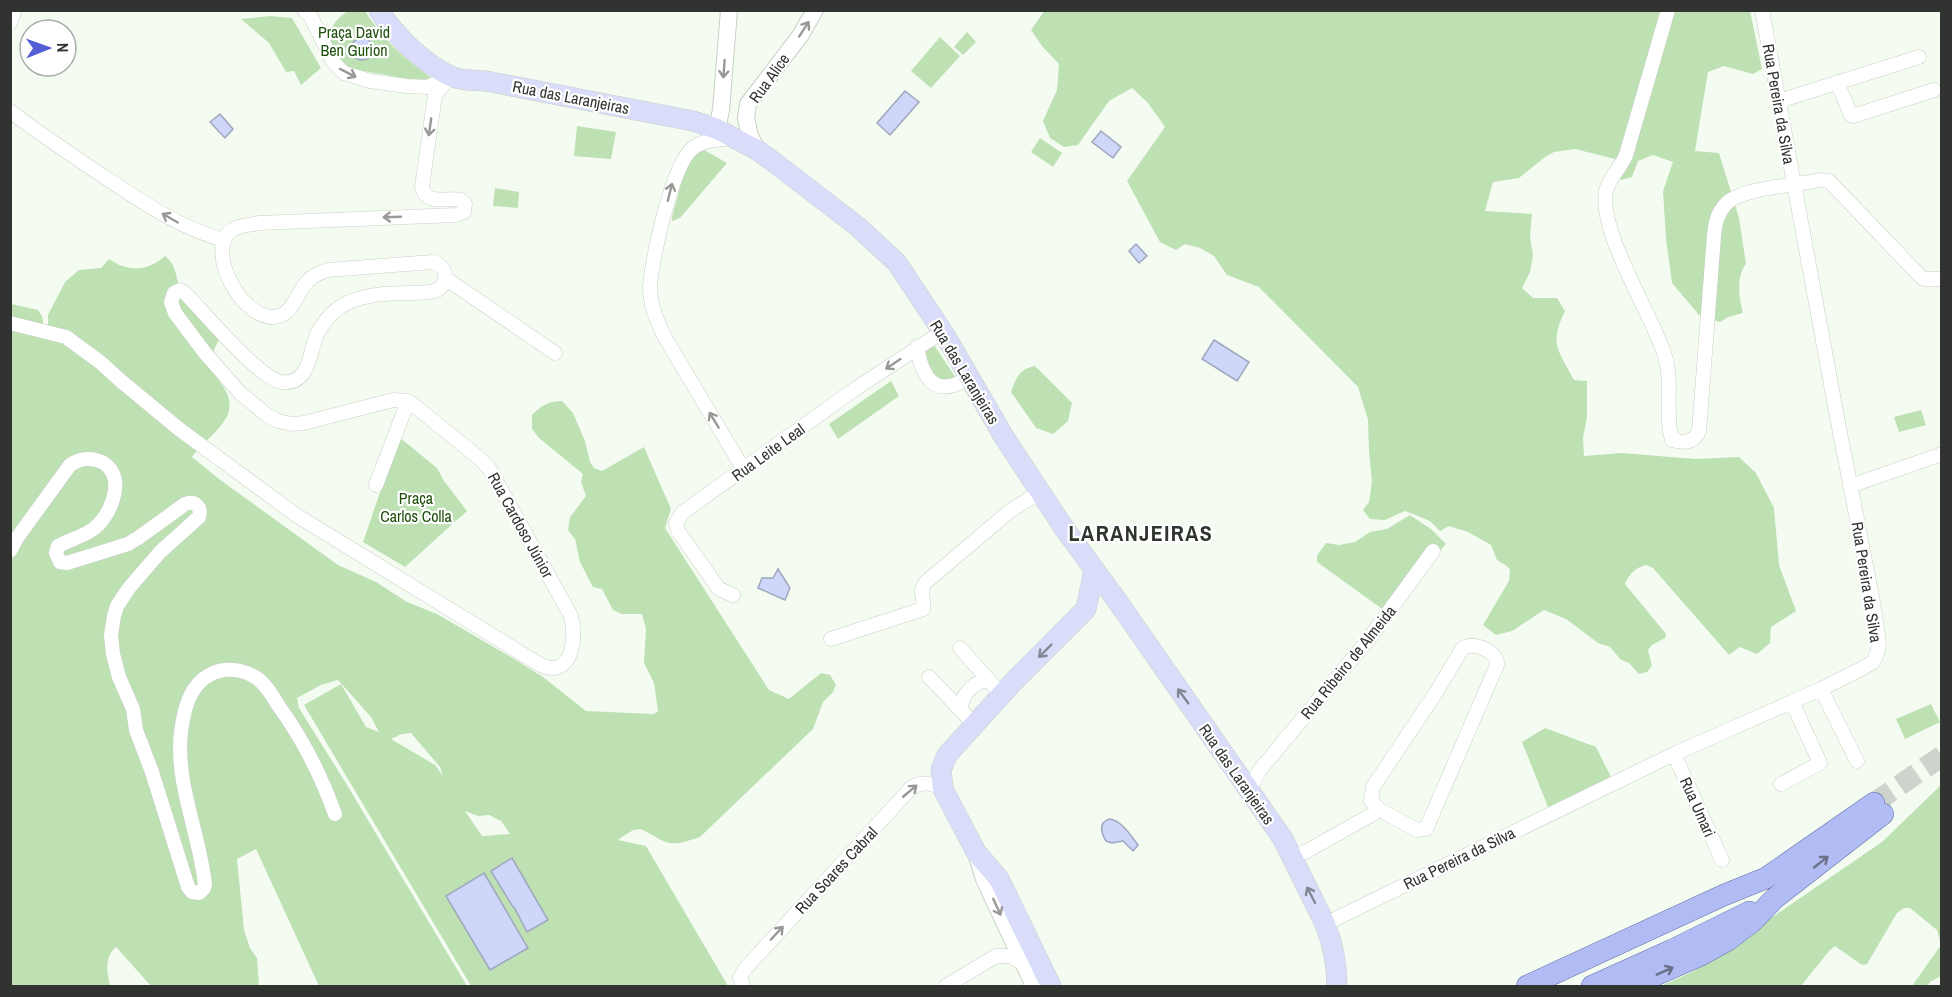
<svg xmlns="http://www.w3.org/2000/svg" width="1952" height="997" font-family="'Archivo Narrow',sans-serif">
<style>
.green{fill:#bee1b4;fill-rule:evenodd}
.water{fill:#ced7fa;stroke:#9fa6bd;stroke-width:1.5}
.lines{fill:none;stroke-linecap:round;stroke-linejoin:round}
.primary-tunnel{stroke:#cdd4cb;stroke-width:21;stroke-dasharray:21 10;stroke-linecap:butt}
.minor-casing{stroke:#c8d0c6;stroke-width:15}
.tertiary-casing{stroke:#c8d0c6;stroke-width:18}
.secondary-casing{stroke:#c8d0c6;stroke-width:21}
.primary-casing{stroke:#636faa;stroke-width:22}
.minor{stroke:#fff;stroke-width:14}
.tertiary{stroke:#fff;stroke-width:16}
.secondary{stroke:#d9ddfa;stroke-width:20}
.primary{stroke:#b2bcf4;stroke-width:21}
.oneway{stroke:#989997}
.oneway2{stroke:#848894}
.oneway3{stroke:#6a7188}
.labels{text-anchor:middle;stroke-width:4.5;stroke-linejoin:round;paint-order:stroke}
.park-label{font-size:16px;fill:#1e510b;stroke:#fff}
.street-label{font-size:16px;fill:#30332f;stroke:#fff}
.district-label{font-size:22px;font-weight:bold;letter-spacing:1.5px;fill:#2f352e;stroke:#fff}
</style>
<rect width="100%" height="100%" fill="#f4fcf2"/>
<path class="green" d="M1045 10 1750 11 1762 69 1753 74 1724 66 1708 72 1695 151 1719 153 1739 218 1746 264C1736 276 1739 299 1743 313L1728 317 1720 322 1699 315 1672 283 1666 239 1663 191 1673 162 1653 155 1638 161 1632 177 1621 180 1611 170 1615 159 1575 149 1554 152 1545 157 1519 178 1493 182 1485 211 1532 214 1530 236 1533 256 1530 272 1522 288 1533 298H1557L1565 311C1549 344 1558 350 1574 380L1587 381V417L1583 438 1584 456 1622 453 1695 459 1739 457 1756 473 1774 508 1779 565 1796 611 1771 627 1770 643 1757 654 1740 647 1729 655 1653 568 1646 565C1635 568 1629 574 1625 584L1666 634 1665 638 1652 645 1648 650 1652 666 1647 672 1639 674 1629 663 1621 660 1610 647 1598 643 1566 619 1544 610 1512 631 1496 635 1483 625 1509 581 1510 570 1507 566 1497 560 1491 545 1468 532 1449 526 1440 531 1430 521 1405 511 1385 520 1370 519 1363 510 1369 502 1372 482 1369 452 1368 420 1358 387 1259 287 1227 275 1214 256 1200 248 1185 244 1176 250 1160 242 1127 181 1165 127 1148 103 1132 88 1109 101 1078 145 1064 147 1050 138 1043 121 1057 90 1059 64 1042 46 1031 30Z
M349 11H365C385 42 403 57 433 79L431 83 346 68 327 46C328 30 335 18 349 11Z
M270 16 292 18 321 68 301 85 294 71 286 72 269 43 241 19Z
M967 32 976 42 963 55 954 47Z
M940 37 960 56 931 88 911 71Z
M577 126 616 132 611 159 574 156Z
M1040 138 1062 153 1053 167 1031 152Z
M699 147 727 163 680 218 672 221V217L685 169Z
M495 188 519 192 518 208 493 206Z
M165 256C178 266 176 282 182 295 189 308 210 327 219 340 196 378 238 383 228 414 222 429 201 444 192 457L219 479 338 565 376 582 407 602 437 614 516 660 543 677 586 711 654 714 658 711 654 683 644 663 646 629 642 614H622L613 610 602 589 593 587 580 562 575 539 568 530 570 517 586 496 581 482 583 474 539 438 532 429V415C541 406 548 401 562 401L573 413 585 441 590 462 594 468 602 471 644 447 671 509 665 528 769 690 789 699 821 673 830 675 836 685 833 692 823 702 813 729 700 837C690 840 676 846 666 842 641 832 644 820 618 840L646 846 728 986H471L304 705 341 684 366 727 379 732 371 717 338 680 321 685 297 698 299 708 347 785 467 986H319L256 849 237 859 244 930 250 948 257 958 259 986H200L198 985 196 986H151L116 947C104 958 107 971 110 986H11V304L38 310 42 316 44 328 48 327V315L65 282 79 270 101 268 109 259C128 272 147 272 165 256ZM411 733 440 767 443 776 435 765 391 739 402 734ZM465 811 478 816 489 815 501 821 510 834 482 836Z
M932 342 956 378 954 384 931 376 923 349Z
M1035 366 1072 403 1068 421 1053 434 1036 428 1011 392C1016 378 1019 369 1035 366Z
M891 381 899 396 838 439 829 424Z
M1921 410 1926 425 1899 432 1894 417Z
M399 437 437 468 444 481 467 511 405 567 363 542Z
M1410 515 1431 529 1446 544 1385 611 1317 562V556L1326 543 1339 545 1355 542 1370 532 1387 529Z
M1931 704 1940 722 1905 739 1896 719Z
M1545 728 1596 747 1613 781 1550 812 1522 742Z
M1941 785V976L1930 982 1927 986H1912L1941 945 1937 930 1910 908H1904L1897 913 1867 964 1862 965 1835 946 1829 951 1801 986H1661L1694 971 1882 842Z"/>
<path class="water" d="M351 49a11 11 0 1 1 22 0a11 11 0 1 1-22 0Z
M905 91 919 102 890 135 877 123Z
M220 114 233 129 225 138 210 122Z
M1101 131 1121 147 1113 158 1092 142Z
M1136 244 1147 256 1139 263 1129 251Z
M1214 340 1249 362 1237 381 1202 359Z
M778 569 790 588 785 600 758 588 762 578H773Z
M1110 819C1122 821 1131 836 1138 845L1133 851 1123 841 1112 843 1106 841C1101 833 1098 822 1110 819Z
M512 858 548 920 527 932 514 907H513L491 871Z
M484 873 528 948 490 970 446 896Z"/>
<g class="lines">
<path class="primary-tunnel" d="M1874 803 1942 756"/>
<defs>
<path id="minor" d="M304 10 310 15 333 62 344 73 370 81 406 86 428 87 440 81 442 76
M1668 10 1626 155C1621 168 1609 177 1606 191 1598 231 1651 313 1664 353 1674 382 1664 412 1672 440 1683 443 1694 443 1699 431L1714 236C1715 224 1717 214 1725 205 1738 188 1798 185 1820 180L1829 181 1923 279H1942
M10 23 15 10
M1837 82 1851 115 1853 116 1934 90
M1779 101 1919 57
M10 111C37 132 66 151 94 170 135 197 176 227 224 240
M733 138C720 140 704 139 693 148 672 164 653 257 650 285 650 305 656 319 664 336L744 470
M445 278 555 353
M10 323 66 337 100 362 121 381 179 429 296 515 539 664C572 681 577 638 571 616L489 468 479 458 415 406 408 401 393 400 304 423 292 424 278 421 267 415 241 394 205 353 175 313 171 302 174 293 180 290 185 293C203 311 259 379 282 382 311 385 309 350 318 332 325 320 334 309 347 303 367 294 388 293 410 293 418 292 429 294 437 290 443 287 446 281 445 275 444 268 439 264 433 262L328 270C320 273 313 275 308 281 298 290 293 313 279 316 245 326 203 251 232 230 240 225 250 225 259 223L456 215 464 212 465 204 461 200C447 197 426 206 422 187L435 95 445 83 454 77
M917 347C923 381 937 399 969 377
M376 485 408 401
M1850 486 1942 454
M10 551 17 538 70 465C86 454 110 458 115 480 117 495 109 513 99 524 88 536 72 538 58 546L56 553 60 562 67 563 128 544 138 538 185 504C195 500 202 507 199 517L160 552 129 588 117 606 114 616 111 635 113 654 119 677 133 709 136 730 152 772 188 887 192 892 199 893 204 888 205 885C200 834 175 784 181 732 184 710 189 685 211 674 225 667 242 669 255 677 265 683 272 695 278 705 302 738 321 775 335 814
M733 595 719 589 678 531 676 523 682 513 855 389 942 332
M831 639 923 609C925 598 918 592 926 582L1010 511 1040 492
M960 648 1002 695
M929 677 975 725
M1821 689 1857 761
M961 710C961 695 973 682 988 680
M1674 754 1722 860
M1781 784 1820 763 1792 702
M1249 791 1259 771 1368 640 1433 551
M1291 857 1307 851 1380 810 1371 801 1373 787 1437 691 1462 649C1472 640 1498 651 1497 665L1426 829 1417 830 1380 810
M1325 924 1674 754 1821 689 1863 668 1873 662 1877 654 1879 643 1873 602 1837 417 1762 10
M743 986 740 978 744 970 911 788C921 781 933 783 943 789
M946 986 996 956H1011L1023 964"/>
<path id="tertiary" d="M717 129 721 110 729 10
M757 150 750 136 746 118 748 104 800 36 815 10
M976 853 984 879 1034 986"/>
<path id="secondary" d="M379 10C394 35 425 65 453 77 462 81 476 80 486 81L693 121 717 129 757 150 775 163 857 226 897 263 946 337 1004 437 1064 528 1118 602 1283 839 1325 924C1333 944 1337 965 1337 986
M1051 986 999 879 976 852 943 789 941 770 947 755 1015 680 1086 609 1094 570"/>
<path id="primary" d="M1527 986 1724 895 1766 878 1874 803
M1592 986 1672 950 1749 912
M1631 986 1699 956 1728 940 1752 922 1775 898 1883 814"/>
</defs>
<use href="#minor" class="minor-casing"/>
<use href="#tertiary" class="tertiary-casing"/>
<use href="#secondary" class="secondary-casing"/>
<use href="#primary" class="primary-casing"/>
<use href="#minor" class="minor"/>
<use href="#tertiary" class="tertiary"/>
<use href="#secondary" class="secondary"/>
<use href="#primary" class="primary"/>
</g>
<defs><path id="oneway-shaft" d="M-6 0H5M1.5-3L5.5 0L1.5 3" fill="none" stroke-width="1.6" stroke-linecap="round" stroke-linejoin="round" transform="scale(1.5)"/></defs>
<g class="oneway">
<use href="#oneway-shaft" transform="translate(804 29) rotate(-57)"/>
<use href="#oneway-shaft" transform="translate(724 69) rotate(94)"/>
<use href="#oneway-shaft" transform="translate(348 73) rotate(27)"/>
<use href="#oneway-shaft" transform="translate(430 127) rotate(98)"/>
<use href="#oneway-shaft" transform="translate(670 192) rotate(-76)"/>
<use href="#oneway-shaft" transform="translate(392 217) rotate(178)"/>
<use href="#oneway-shaft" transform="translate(170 218) rotate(-150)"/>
<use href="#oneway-shaft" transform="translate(893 364) rotate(146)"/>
<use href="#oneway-shaft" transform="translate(714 420) rotate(-121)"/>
<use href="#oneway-shaft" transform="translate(910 791) rotate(-40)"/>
<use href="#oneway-shaft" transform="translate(997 907) rotate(65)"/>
<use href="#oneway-shaft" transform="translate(777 933) rotate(-47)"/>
</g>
<g class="oneway2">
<use href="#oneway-shaft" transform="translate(1045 651) rotate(135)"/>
<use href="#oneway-shaft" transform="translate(1183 696) rotate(-126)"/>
<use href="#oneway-shaft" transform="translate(1311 895) rotate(-117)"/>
</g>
<g class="oneway3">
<use href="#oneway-shaft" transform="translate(1821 862) rotate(-38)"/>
<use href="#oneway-shaft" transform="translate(1665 971) rotate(-24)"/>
</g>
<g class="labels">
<g class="park-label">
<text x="354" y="38">Praça David<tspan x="354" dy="18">Ben Gurion</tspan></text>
<text x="416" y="504">Praça<tspan x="416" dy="18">Carlos Colla</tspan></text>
</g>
<g class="street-label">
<text transform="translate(769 78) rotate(-54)" y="6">Rua Alice</text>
<text transform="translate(571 97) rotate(11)" y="6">Rua das Laranjeiras</text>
<text transform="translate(1779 104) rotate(80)" y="6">Rua Pereira da Silva</text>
<text transform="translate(965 372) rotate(59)" y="6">Rua das Laranjeiras</text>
<text transform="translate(768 452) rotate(-36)" y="6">Rua Leite Leal</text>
<text transform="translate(521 525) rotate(61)" y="6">Rua Cardoso Júnior</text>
<text transform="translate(1867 582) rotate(81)" y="6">Rua Pereira da Silva</text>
<text transform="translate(1348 662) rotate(-51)" y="6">Rua Ribeiro de Almeida</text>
<text transform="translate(1237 774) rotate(55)" y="6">Rua das Laranjeiras</text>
<text transform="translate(1698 807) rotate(66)" y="6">Rua Umari</text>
<text transform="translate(1459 858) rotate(-26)" y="6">Rua Pereira da Silva</text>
<text transform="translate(836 870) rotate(-47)" y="6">Rua Soares Cabral</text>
</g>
<g class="district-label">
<text x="1141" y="541">LARANJEIRAS</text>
</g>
</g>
<rect width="1952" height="997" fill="none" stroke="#30332f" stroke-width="24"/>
<g transform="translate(48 48) rotate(89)"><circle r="28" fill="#ffffff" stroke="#acadac" stroke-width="1.5"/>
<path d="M0-4.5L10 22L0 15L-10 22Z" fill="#545ed5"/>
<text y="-9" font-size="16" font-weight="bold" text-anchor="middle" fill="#30332f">N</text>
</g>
</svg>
